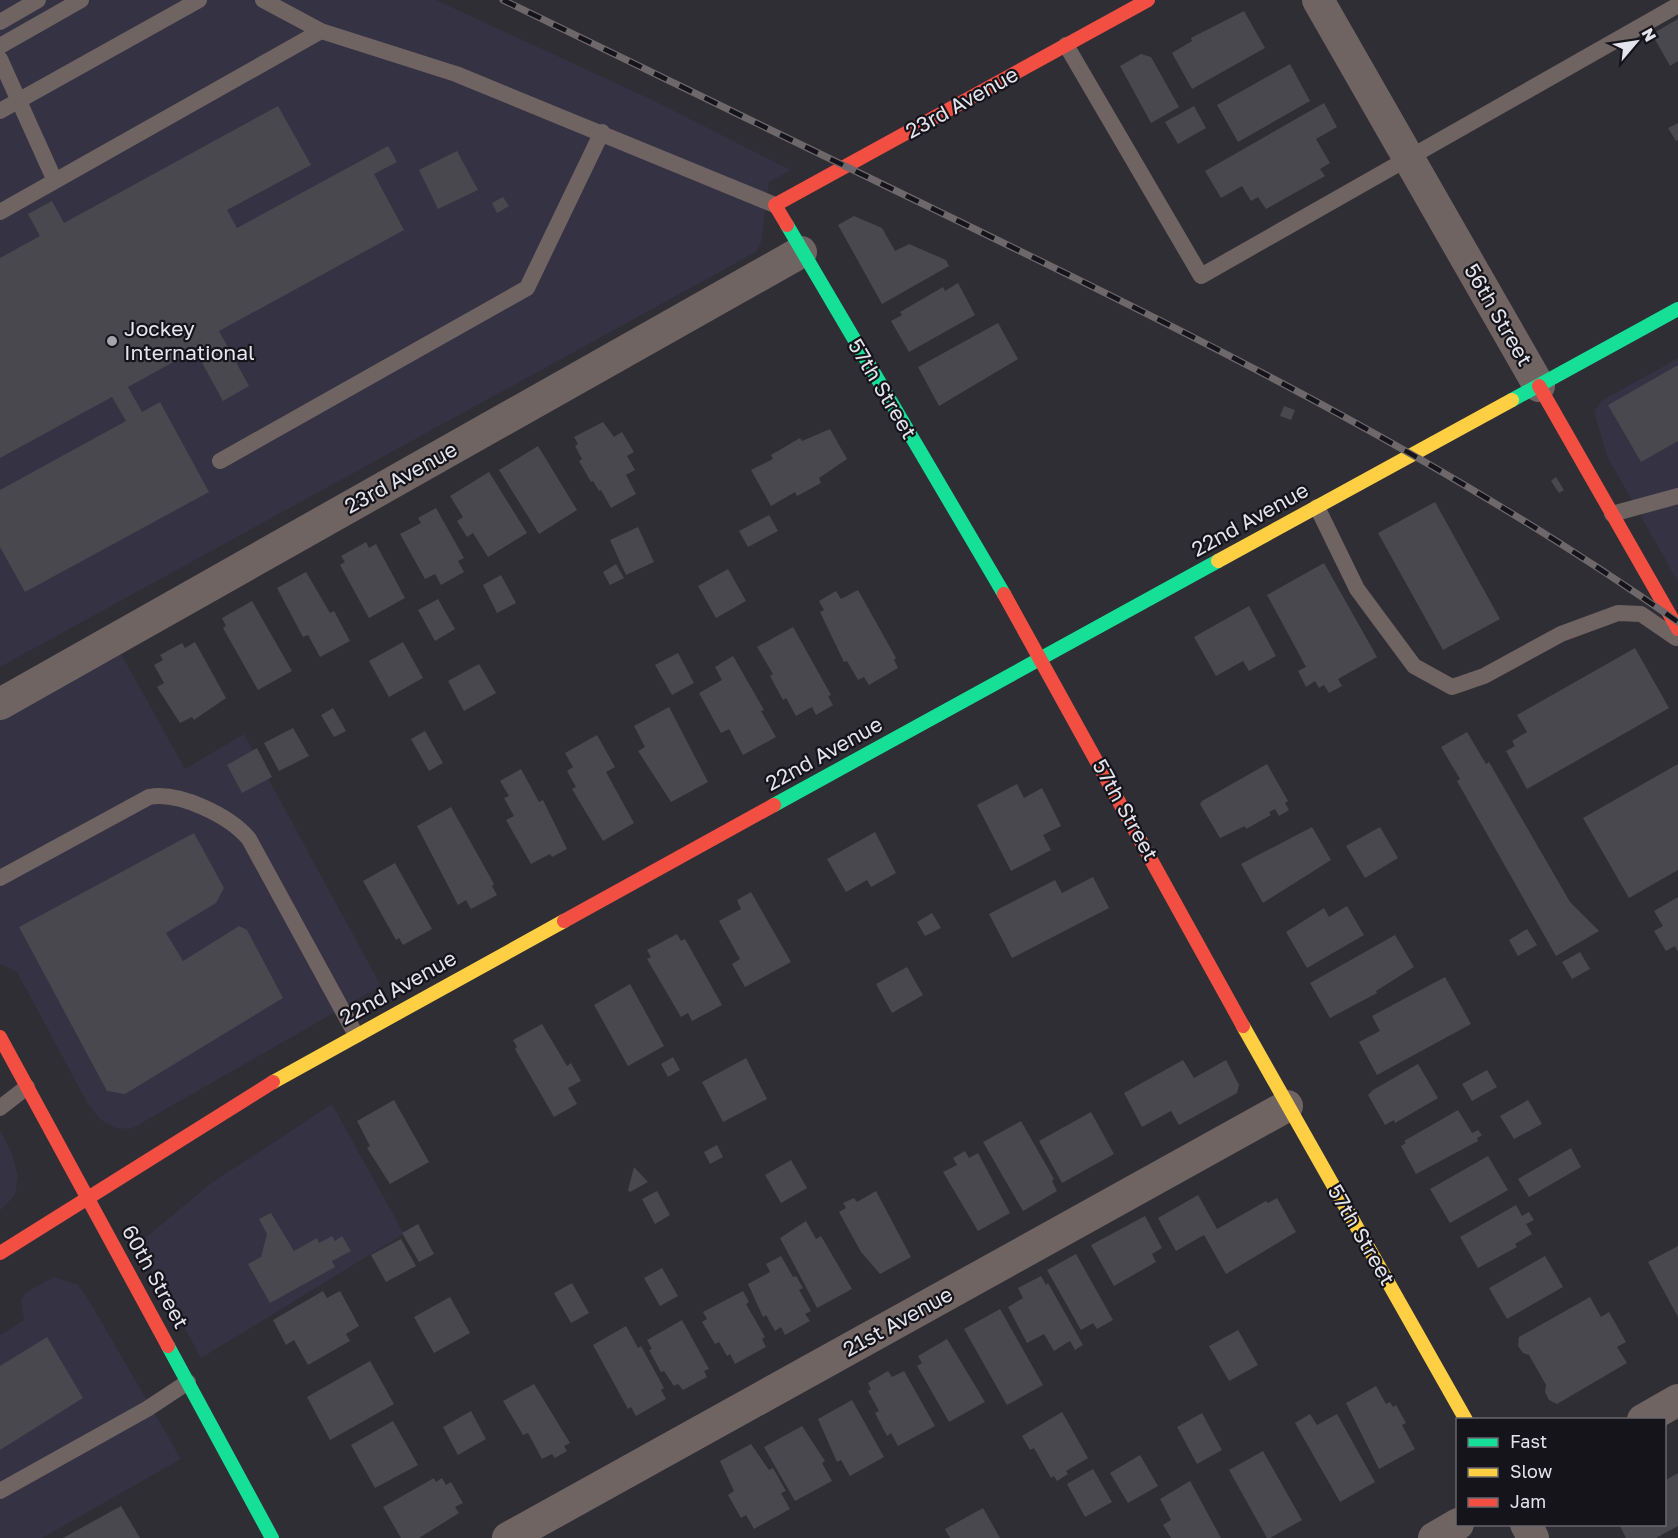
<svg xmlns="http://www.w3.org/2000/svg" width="1678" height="1538" font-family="'Golos Text',sans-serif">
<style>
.built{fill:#343243}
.building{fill:#49484e}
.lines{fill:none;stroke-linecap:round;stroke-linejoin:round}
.lane{stroke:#706463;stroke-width:16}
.street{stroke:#706463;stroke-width:32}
.fast{stroke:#16e098;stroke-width:14}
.slow{stroke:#ffcf43;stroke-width:14}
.jam{stroke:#f24e42;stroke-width:14}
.rail-casing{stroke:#6e686b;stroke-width:7}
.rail{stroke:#15141a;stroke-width:4.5;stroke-dasharray:14;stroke-linecap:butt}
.poi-dot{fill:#a5a4ac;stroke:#15141a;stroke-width:2}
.labels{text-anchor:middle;stroke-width:4.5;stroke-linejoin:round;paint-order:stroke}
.street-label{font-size:21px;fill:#e4e4ec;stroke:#15141a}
.poi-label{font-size:21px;fill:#e4e4ec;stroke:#15141a;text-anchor:start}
</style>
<rect width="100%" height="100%" fill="#2f2e35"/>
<path class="built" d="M0 0H436L648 98 791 170 769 182 761 242 756 252 0 667Z
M1678 358V582L1607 456 1594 412 1601 401Z
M120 652 185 769 244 734 381 986 131 1129 116 1128 101 1120 88 1104 17 972 0 964V719Z
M332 1104 404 1234 201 1358 143 1252 144 1239 210 1184Z
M0 1130 12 1154 18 1176 15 1195 0 1210Z
M54 1277 78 1285 87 1297 181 1459 42 1538H0V1335L24 1320 21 1300 25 1293Z"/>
<path class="building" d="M1244 11 1265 48 1192 89 1172 53 1192 41 1191 38Z
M1678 19V61L1670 66 1652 34Z
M1141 54 1151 57 1179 107 1151 123 1120 66Z
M1290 64 1310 101 1238 142 1217 105Z
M1324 103 1337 127 1316 139 1330 163 1320 169 1325 176 1266 209 1258 197 1251 201 1242 186 1221 198 1205 171Z
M278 106 311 165 227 210 237 228 388 146 397 162 374 174 404 230 219 331 249 386 223 401 195 350 128 387 142 412 160 402 209 492 25 592 0 547V490L126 421 112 397 0 458V258L40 236 28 214 52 201 64 223Z
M1194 106 1206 128 1178 144 1165 122Z
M1678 123V140L1676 141 1668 128Z
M457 151 478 190 438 209 419 170Z
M503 197 509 206 497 213 492 203Z
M854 216 882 228 895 251 909 244 946 260 949 266 882 304 838 225Z
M958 283 975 315 909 352 891 321 902 315 900 312 943 287 945 291Z
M998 323 1018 359 939 406 918 367Z
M1678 365V441L1641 462 1608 405Z
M1284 406 1295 410 1291 420 1280 416Z
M603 422 614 437 622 432 634 452 627 456 635 470 626 475 636 494 611 508 601 490 599 491 593 481 591 482 579 461 582 459 575 446 578 444 574 437Z
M830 429 847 459 819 478 821 483 797 496 795 492 771 506 751 470 773 459 771 455 800 438 802 441Z
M538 446 577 510 539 534 499 470Z
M489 472 527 533 488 557 473 533 467 537 457 521 463 517 450 496Z
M1556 477 1564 490 1559 493 1551 481Z
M1435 502 1500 619 1443 650 1378 533Z
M436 508 464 558 458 561 464 572 441 585 435 574 425 579 400 534 421 523 418 518Z
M769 515 778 531 748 547 739 531Z
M638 527 654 562 626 575 610 540Z
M366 542 369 548 376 544 405 598 369 618 340 565 345 562 341 556Z
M1324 563 1377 657 1338 679 1342 686 1329 693 1324 685 1319 688 1315 681 1306 687 1298 671 1306 667 1267 595Z
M616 564 624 578 610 585 603 572Z
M728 569 746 601 716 618 698 586Z
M306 572 330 613 334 611 350 641 320 657 308 635 303 637 277 588Z
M501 575 516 603 497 613 483 585Z
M858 590 896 658 894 660 898 668 869 685 864 677 858 680 847 661 844 662 820 612 824 610 819 601 836 591 841 599Z
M438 599 455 629 435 641 418 610Z
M252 601 292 671 258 690 223 628 226 626 222 618Z
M1249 606 1276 656 1249 671 1243 661 1216 676 1194 637Z
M793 627 831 695 828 696 833 705 816 715 812 707 796 716 786 698 783 700 770 676 773 674 757 647Z
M195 642 226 698 194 720 192 717 180 723 157 687 164 683 154 665 163 660 160 655 182 643 185 648Z
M403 642 423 678 389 697 369 661Z
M1635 648 1669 708 1527 789 1506 751 1515 746 1512 741 1527 732 1517 715Z
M678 653 694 683 672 695 655 665Z
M733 656 764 710 761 711 776 737 743 755 729 729 721 733 699 693 722 680 715 667Z
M479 664 496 693 464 711 448 681Z
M669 707 708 782 671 802 638 751 645 747 634 726Z
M333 708 346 731 334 737 321 715Z
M293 728 309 756 279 771 264 743Z
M425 731 443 763 429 771 411 739Z
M1467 732 1486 764 1489 762 1570 902 1599 931 1556 956 1457 781 1460 779 1441 747Z
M597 735 615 767 606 772 634 823 603 841 572 789 576 787 567 771 573 767 565 753Z
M257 748 272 777 242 793 227 765Z
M1267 764 1288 801 1285 803 1289 810 1279 816 1275 809 1269 812 1271 815 1246 829 1245 826 1220 838 1200 804 1202 801Z
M1678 764V870L1629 898 1583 818Z
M521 769 539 802 543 800 567 849 552 857 550 854 531 864 506 820 514 816 504 798 509 796 500 781Z
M1017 784 1024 798 1042 788 1061 826 1043 835 1051 850 1011 871 977 805Z
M451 807 494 884 492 886 497 895 471 909 466 900 458 905 417 826Z
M1312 827 1331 860 1263 903 1241 864Z
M1380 827 1398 858 1365 878 1346 846Z
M875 832 896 873 871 887 867 880 846 892 827 859Z
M194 833 224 888 216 903 166 933 183 961 239 926 247 930 283 998 125 1094 107 1091 19 927Z
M395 863 432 929 403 945 399 938 396 940 363 881Z
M1093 877 1109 908 1012 958 989 914 1055 880 1062 893Z
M751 892 791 962 745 987 732 964 740 959 719 921 741 909 737 900Z
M1678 897V952L1675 946 1666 951 1654 931 1663 926 1654 911Z
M1347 906 1364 935 1307 968 1286 932 1324 908 1329 917Z
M932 913 941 928 925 936 917 922Z
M1527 929 1537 945 1518 956 1509 940Z
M677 934 681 941 685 939 722 1005 692 1021 688 1013 681 1017 647 959 651 957 647 950Z
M1395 935 1414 967 1376 991 1377 993 1330 1018 1310 983Z
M1580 952 1590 969 1572 979 1562 962Z
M907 967 923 995 892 1013 876 984Z
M1445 977 1471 1024 1377 1075 1359 1042 1380 1031 1372 1016Z
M630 984 664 1046 628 1066 594 1005Z
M542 1024 567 1066 571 1063 581 1081 568 1088 577 1104 554 1117 515 1049 517 1047 513 1040Z
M673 1057 680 1070 668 1077 661 1064Z
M746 1058 767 1099 723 1122 702 1082Z
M1183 1060 1194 1078 1226 1060 1239 1085 1237 1093 1179 1125 1171 1111 1142 1127 1124 1093Z
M1418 1064 1438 1098 1395 1123 1394 1120 1385 1125 1368 1095 1373 1090Z
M1487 1070 1497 1087 1472 1101 1462 1084Z
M394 1100 429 1162 390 1184 367 1148 370 1146 357 1121Z
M1528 1100 1542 1124 1514 1139 1500 1116Z
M1458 1110 1472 1133 1478 1130 1482 1135 1477 1138 1478 1141 1416 1174 1401 1146 1406 1143 1404 1141Z
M1091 1112 1114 1154 1062 1183 1039 1141Z
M1021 1121 1054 1179 1052 1181 1057 1191 1023 1211 983 1142Z
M717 1145 723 1157 710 1164 704 1152Z
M1571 1148 1581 1167 1529 1197 1518 1179Z
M965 1151 969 1158 978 1153 1010 1213 978 1231 943 1172 957 1165 953 1158Z
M1488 1156 1508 1190 1450 1223 1430 1189Z
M791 1160 807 1188 781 1203 765 1175Z
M634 1167 648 1182 630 1192 628 1190Z
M657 1191 670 1215 655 1224 642 1199Z
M876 1191 911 1257 880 1274 861 1252 839 1212 846 1208 843 1203 854 1198 857 1202Z
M1198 1195 1217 1229 1266 1201 1268 1203 1277 1198 1296 1232 1226 1274 1204 1235 1176 1251 1158 1218Z
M1516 1205 1522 1216 1529 1212 1534 1220 1526 1224 1532 1234 1515 1244 1517 1247 1478 1268 1460 1237Z
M271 1213 294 1251 317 1238 319 1243 332 1236 335 1241 342 1236 351 1251 332 1261 335 1267 270 1303 248 1264 261 1257 267 1234 259 1219Z
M1145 1216 1162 1248 1152 1254 1156 1262 1114 1286 1091 1245Z
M806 1221 816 1239 821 1236 852 1289 817 1308 780 1238Z
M418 1224 434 1254 419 1262 402 1233Z
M401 1239 416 1266 386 1282 371 1255Z
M1678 1246V1317L1648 1262Z
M1076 1254 1113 1320 1097 1329 1093 1323 1081 1330 1047 1270Z
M781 1256 793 1277 796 1276 803 1288 799 1290 811 1311 805 1314 810 1321 785 1335 781 1327 775 1331 766 1315 763 1317 748 1284 770 1272 766 1264Z
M1545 1256 1563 1287 1507 1319 1489 1288Z
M662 1268 678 1296 660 1306 644 1278Z
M1041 1276 1046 1285 1048 1283 1083 1345 1075 1350 1070 1341 1054 1351 1044 1334 1027 1343 1008 1307 1023 1298 1018 1288Z
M572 1283 589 1313 571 1323 554 1293Z
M323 1291 327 1298 340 1291 359 1326 346 1334 350 1341 308 1365 294 1340 286 1345 273 1320Z
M743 1291 749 1302 746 1304 765 1337 762 1339 766 1347 735 1364 730 1354 727 1356 719 1342 715 1344 702 1322 707 1319 703 1312Z
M450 1297 470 1333 434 1353 414 1317Z
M1590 1297 1601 1317 1609 1312 1626 1342 1617 1347 1627 1363 1557 1404 1549 1400 1545 1392 1546 1385 1529 1355 1523 1353 1518 1346 1519 1337Z
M1000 1309 1043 1385 1007 1405 964 1329Z
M682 1320 709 1369 704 1371 707 1377 683 1390 678 1384 674 1386 664 1371 661 1372 649 1350 652 1349 647 1340Z
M626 1326 638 1348 641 1346 664 1388 661 1390 666 1399 636 1416 631 1407 628 1409 593 1345Z
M1238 1330 1258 1365 1229 1381 1209 1346Z
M47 1337 83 1398 0 1450V1366Z
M947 1339 985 1402 949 1422 917 1366 922 1363 918 1356Z
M370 1361 394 1404 330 1440 307 1397Z
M888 1371 892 1377 904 1371 935 1426 898 1446 891 1433 887 1436 875 1413 879 1411 868 1391 871 1389 868 1383Z
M534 1384 570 1443 564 1446 567 1451 555 1458 552 1454 542 1459 528 1433 523 1435 503 1401Z
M1376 1386 1386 1404 1390 1402 1393 1407 1396 1405 1406 1423 1402 1425 1415 1449 1379 1469 1346 1403Z
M852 1400 884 1457 850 1476 841 1460 837 1462 818 1419Z
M471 1411 486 1439 458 1455 443 1427Z
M1062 1412 1088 1458 1066 1471 1068 1474 1057 1481 1054 1476 1051 1478 1034 1448 1030 1450 1022 1436Z
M1202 1413 1222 1450 1197 1464 1177 1427Z
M1310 1414 1317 1425 1337 1414 1375 1482 1340 1502 1295 1423Z
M393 1421 418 1465 375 1488 351 1445Z
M802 1426 825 1461 822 1463 832 1481 795 1501 764 1447Z
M751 1444 769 1470 773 1468 786 1491 781 1493 790 1509 754 1529 746 1515 741 1518 728 1495 734 1491 720 1461Z
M1263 1451 1302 1520 1270 1538H1267L1229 1470Z
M1140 1455 1158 1486 1128 1503 1110 1473Z
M1093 1469 1112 1502 1085 1517 1067 1484Z
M1678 1473V1526L1656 1538H1626L1619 1524H1664V1481Z
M434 1478 436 1482 442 1478 446 1485 451 1482 463 1503 455 1507 459 1513 419 1538H401L383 1507Z
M1190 1481 1221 1538H1171L1163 1525 1171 1520 1160 1499Z
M121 1506 140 1538H63Z
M983 1508 1000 1538H950L945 1529Z"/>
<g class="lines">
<path class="lane" d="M263 0 321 31 456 74 775 205
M0 22 38 0
M1066 45 1201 276 1678 5
M0 46 81 0
M0 59 55 181
M0 111 199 0
M0 212 321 31
M220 461 527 288 602 132
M1317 507 1357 589 1414 666 1452 687 1484 676 1561 634 1618 613 1641 614 1676 638
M1612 514 1678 496
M0 878 149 797C179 791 230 816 249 839L356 1035
M0 1108 27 1087
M0 1491 147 1409 188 1382"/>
<path class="street" d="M1318 0 1539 386
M0 704 801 252
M1643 1420 1678 1400
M1526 1524 1533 1538
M508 1538 1287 1106
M1434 1538 1458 1524"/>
<path class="fast" d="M787 225 1004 594
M1512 400 1678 309
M774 805 1218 561
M168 1346 272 1538"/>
<path class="slow" d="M1218 561 1512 400
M1243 1026 1466 1420
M273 1082 564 921"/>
<path class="jam" d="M787 225 775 205 1148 0
M1539 386 1678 629
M1004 594 1243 1026
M564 921 774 805
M0 1037 168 1346
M0 1253 273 1082"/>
<defs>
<path id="rail" d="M503 0C664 78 824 156 985 234 1224 350 1460 469 1678 622"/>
</defs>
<use href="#rail" class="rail-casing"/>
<use href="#rail" class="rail"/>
</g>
<circle class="poi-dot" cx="112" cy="341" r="6"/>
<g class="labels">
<g class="street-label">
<text transform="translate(962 103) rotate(-29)" y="7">23rd Avenue</text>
<text transform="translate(1498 315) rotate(60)" y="7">56th Street</text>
<text transform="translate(882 389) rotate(59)" y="7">57th Street</text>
<text transform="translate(401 478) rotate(-29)" y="7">23rd Avenue</text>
<text transform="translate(1250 520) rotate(-29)" y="7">22nd Avenue</text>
<text transform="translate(824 754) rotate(-29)" y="7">22nd Avenue</text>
<text transform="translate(1125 810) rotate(61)" y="7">57th Street</text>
<text transform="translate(398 988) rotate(-29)" y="7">22nd Avenue</text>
<text transform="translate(1361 1235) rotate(60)" y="7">57th Street</text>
<text transform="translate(155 1277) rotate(61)" y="7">60th Street</text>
<text transform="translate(898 1322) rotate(-29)" y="7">21st Avenue</text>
</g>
<g class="poi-label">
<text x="124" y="336">Jockey<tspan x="124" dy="24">International</tspan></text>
</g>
</g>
<rect x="1456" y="1418" width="210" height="108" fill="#15141a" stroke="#68676e" stroke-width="1.5"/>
<rect x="1468" y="1438" width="30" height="9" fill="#16e098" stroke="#68676e" stroke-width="1.5"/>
<text x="1510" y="1448" font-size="18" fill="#e4e4ec">Fast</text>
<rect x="1468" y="1468" width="30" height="9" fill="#ffcf43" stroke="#68676e" stroke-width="1.5"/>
<text x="1510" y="1478" font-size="18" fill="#e4e4ec">Slow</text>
<rect x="1468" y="1498" width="30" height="9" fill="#f24e42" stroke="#68676e" stroke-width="1.5"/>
<text x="1510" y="1508" font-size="18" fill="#e4e4ec">Jam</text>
<g transform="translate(1636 42) rotate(61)" stroke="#15141a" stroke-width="4.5" paint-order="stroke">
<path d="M0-4.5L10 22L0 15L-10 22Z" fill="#e4e4ec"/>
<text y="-9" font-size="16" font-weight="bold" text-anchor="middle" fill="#e4e4ec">N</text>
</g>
</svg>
